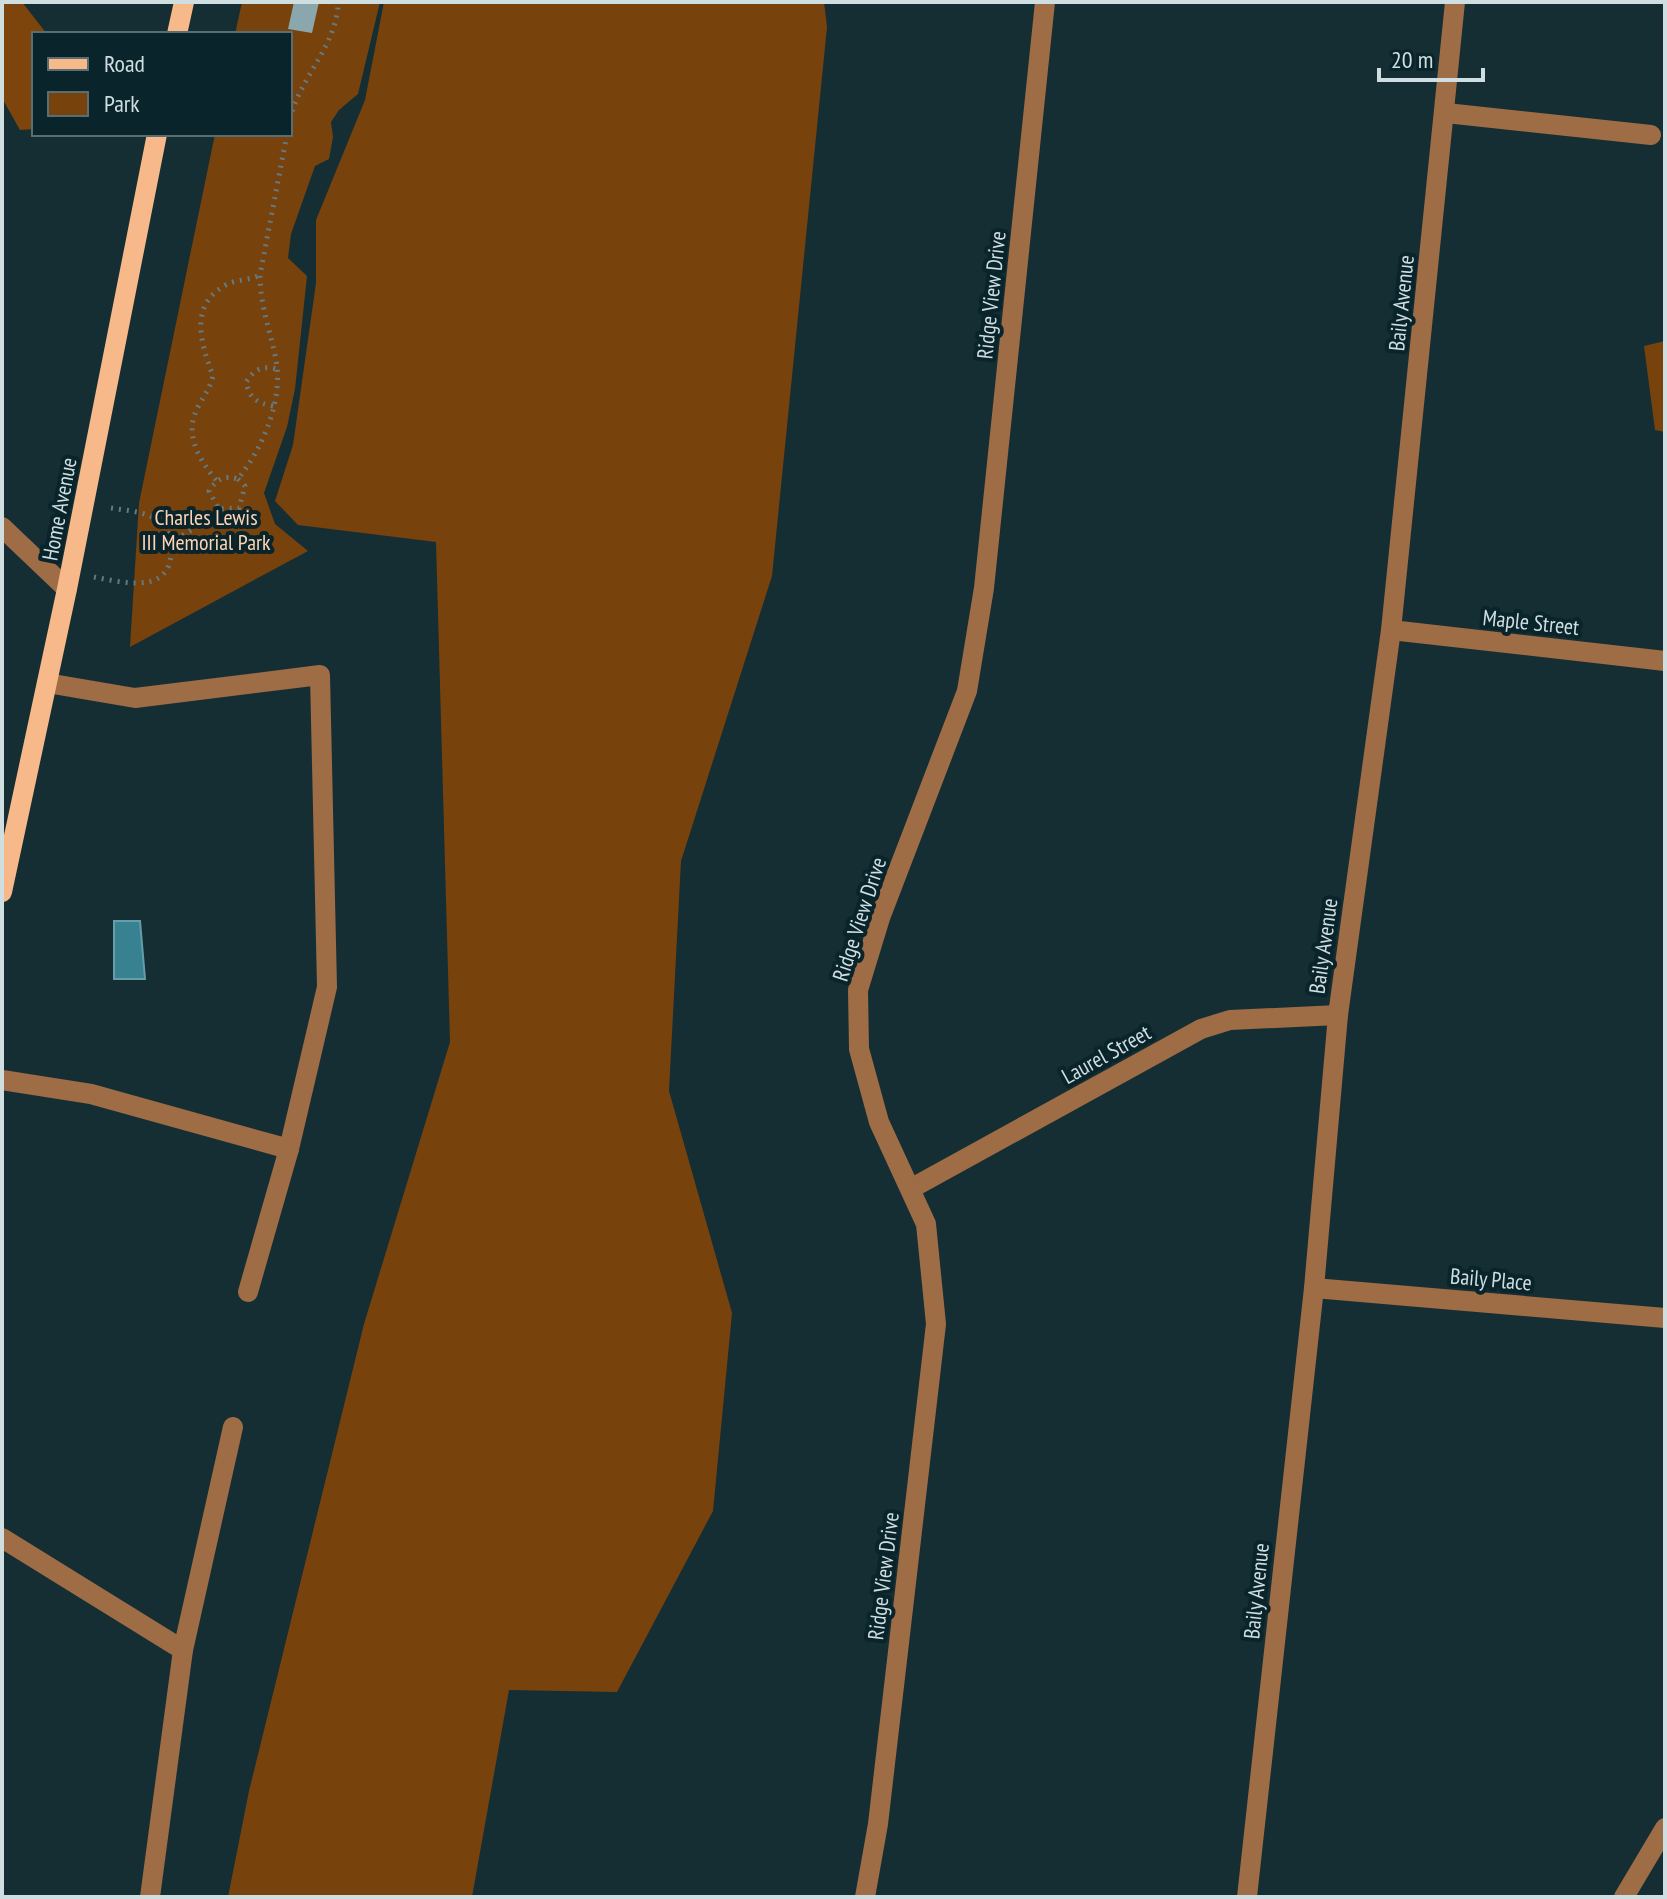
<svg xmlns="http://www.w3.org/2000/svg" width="1667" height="1899" viewBox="0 0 1667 1899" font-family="'PT Sans Narrow',sans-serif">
  <rect width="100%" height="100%" fill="#142e34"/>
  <g fill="#78420d">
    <polygon points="242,2 380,2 358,94 339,110 331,122 333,137 329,159 315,166 291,234 288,258 307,276 295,389 287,427 264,493 275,524 308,551 130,647 139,503 215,134 290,134 290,34 235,34"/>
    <polygon points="384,2 824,2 827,27 772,576 681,861 669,1091 732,1313 713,1511 617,1692 509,1690 472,1897 228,1897 249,1791 364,1324 450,1042 436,542 298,525 275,501 293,445 316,283 316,220 365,100"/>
    <polygon points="1665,341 1665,432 1655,430 1644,346"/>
  </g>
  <polygon fill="#7d440c" points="2,2 22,2 47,34 34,34 34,129 20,130 2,98"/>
  <polygon fill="#378190" stroke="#659da8" stroke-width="2" points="114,921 140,921 145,979 114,979"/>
  <polygon fill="#8aa7ae" points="294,2 319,2 312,33 288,29"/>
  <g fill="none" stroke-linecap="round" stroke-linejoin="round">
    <g stroke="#657a7f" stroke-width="5" stroke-dasharray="2 6" stroke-linecap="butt">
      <path d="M290,119C299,79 338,44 338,2"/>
      <path d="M273,406C257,403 249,398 246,382C254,370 261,365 277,369"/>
      <path d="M238,479L245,486L239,508L219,509L209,491C217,479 224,475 238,479C264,446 285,397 275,355C269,328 260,303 260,275L287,134"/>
      <path d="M216,480C198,458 183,433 199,405C205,394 210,388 213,376C202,346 188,307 224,286C235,279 248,281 260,275"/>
      <path d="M111,508C136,512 165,512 171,542L202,524L219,509"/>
      <path d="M94,577C129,584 176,595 171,542"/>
    </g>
    <g stroke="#9e6c45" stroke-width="20">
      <polyline points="1446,113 1651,135"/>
      <polyline points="2,527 67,589"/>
      <polyline points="1391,630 1665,661"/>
      <polyline points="2,1080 91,1094 289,1149 327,987 320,675 135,698 47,683"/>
      <polyline points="912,1188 1201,1029 1230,1020 1338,1015"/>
      <polyline points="1314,1288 1665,1318"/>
      <polyline points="248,1292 289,1149"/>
      <polyline points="2,1538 183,1650"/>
      <polyline points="150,1897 183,1650 233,1427"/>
      <polyline points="865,1897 878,1824 936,1324 926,1224 879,1122 859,1049 858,990 880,918 967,691 984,588 1045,2"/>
      <polyline points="1247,1897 1314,1288 1338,1015 1391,630 1455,2"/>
      <polyline points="1624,1897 1665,1828"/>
    </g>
    <g stroke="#f7b989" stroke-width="20">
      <polyline points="177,34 184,2"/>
      <polyline points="2,892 67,589 157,134"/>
    </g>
  </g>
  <g text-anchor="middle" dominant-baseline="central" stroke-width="8" stroke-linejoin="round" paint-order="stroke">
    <g font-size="22" fill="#cfdee1" stroke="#09242a">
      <text transform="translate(991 295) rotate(-84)">Ridge View Drive</text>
      <text transform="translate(1401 303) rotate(-84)">Baily Avenue</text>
      <text transform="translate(59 509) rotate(-79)">Home Avenue</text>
      <text transform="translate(1531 622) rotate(6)">Maple Street</text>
      <text transform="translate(859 919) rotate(-72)">Ridge View Drive</text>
      <text transform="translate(1323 946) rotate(-82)">Baily Avenue</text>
      <text transform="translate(1106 1054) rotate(-29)">Laurel Street</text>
      <text transform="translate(1491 1279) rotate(5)">Baily Place</text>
      <text transform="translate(883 1576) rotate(-83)">Ridge View Drive</text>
      <text transform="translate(1256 1591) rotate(-84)">Baily Avenue</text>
    </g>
    <g font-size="22" fill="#fed4b5" stroke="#09242a">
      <text x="206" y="517">Charles Lewis<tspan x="206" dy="25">III Memorial Park</tspan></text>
    </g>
  </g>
  <rect width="1667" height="1899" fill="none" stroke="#cfdee1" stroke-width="8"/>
  <rect x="32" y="32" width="260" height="104" fill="#09242a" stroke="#586e73" stroke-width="2"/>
  <rect x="48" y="58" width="40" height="12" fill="#f7b989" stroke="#586e73" stroke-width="2"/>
  <text x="104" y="72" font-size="24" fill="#cfdee1">Road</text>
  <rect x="48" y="92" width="40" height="24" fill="#78420d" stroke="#586e73" stroke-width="2"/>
  <text x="104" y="112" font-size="24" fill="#cfdee1">Park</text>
  <path d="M1379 68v12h104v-12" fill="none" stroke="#cfdee1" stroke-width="4"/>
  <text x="1391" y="68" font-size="24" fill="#cfdee1" stroke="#09242a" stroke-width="6" paint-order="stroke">20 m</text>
</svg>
